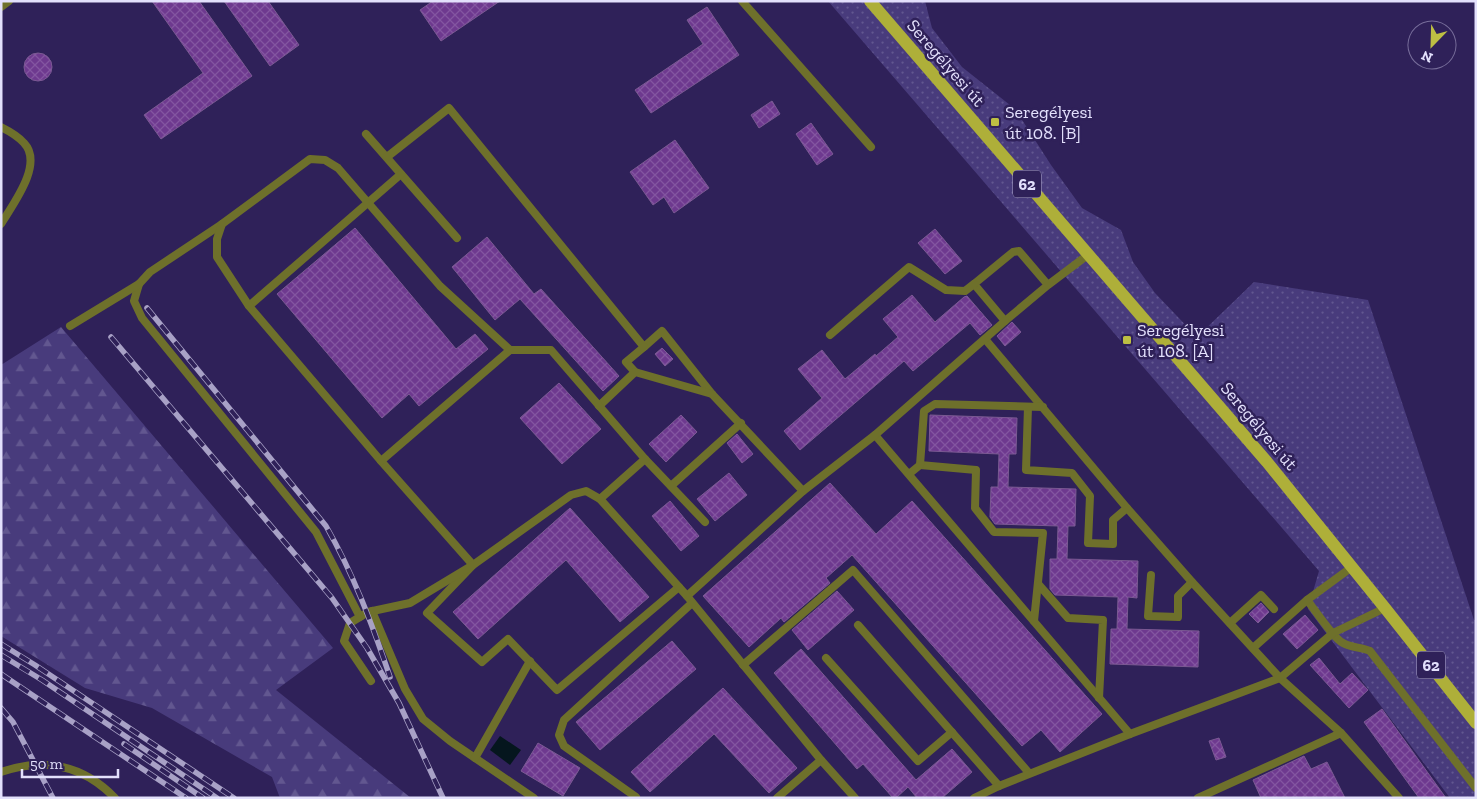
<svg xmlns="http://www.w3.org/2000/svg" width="1477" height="799" viewBox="0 0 1477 799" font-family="'Zilla Slab',serif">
  <defs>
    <pattern id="grass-dots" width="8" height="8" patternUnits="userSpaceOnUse" patternTransform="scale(1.25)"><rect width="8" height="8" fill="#483b7c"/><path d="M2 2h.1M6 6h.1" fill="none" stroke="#625790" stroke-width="1.8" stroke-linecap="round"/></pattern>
    <pattern id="forest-firs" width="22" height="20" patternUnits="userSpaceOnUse" patternTransform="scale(1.25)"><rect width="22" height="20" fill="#483b7c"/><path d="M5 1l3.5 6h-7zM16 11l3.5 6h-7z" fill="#625790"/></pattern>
    <pattern id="building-cross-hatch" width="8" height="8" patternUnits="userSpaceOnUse" patternTransform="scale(1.25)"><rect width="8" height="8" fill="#6e398f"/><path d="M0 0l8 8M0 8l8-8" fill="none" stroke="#8355a0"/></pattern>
  </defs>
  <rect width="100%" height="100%" fill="#2f2159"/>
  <polygon fill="url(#grass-dots)" points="828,1 925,1 932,28 962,67 1015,109 1051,165 1082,208 1121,230 1133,262 1155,293 1197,337 1254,282 1368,300 1474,620 1476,620 1476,798 1450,798 1308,609 1319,571"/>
  <polygon fill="url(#forest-firs)" points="61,327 333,648 276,690 411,798 280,798 272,777 152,708 85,688 1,636 1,365"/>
  <polygon fill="#05161e" points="500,736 521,750 510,765 490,750"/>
  <g fill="url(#building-cross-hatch)" stroke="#7b5993">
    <polygon points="152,1 199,1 252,76 161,139 144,115 203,73"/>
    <polygon points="224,1 268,1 299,45 270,66"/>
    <polygon points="433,1 500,1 441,41 420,10"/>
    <polygon points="707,7 739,55 651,113 635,90 703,44 687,20"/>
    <circle cx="38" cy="67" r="14"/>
    <polygon points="772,101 780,114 759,128 751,115"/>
    <polygon points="811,123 833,154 817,165 796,134"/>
    <polygon points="675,140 709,188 674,213 664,197 653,205 630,172"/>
    <polygon points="355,228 456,349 475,334 488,349 419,406 409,394 382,418 277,294"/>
    <polygon points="935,229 962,261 945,274 918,243"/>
    <polygon points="487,237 534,294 541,289 619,376 603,391 520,299 495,320 452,267"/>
    <polygon points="912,295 935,322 964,297 967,296 992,325 980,335 970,323 913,371 904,361 800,450 784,431 822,398 798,369 822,350 845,379 875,354 876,356 898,337 883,319"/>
    <polygon points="1012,322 1021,332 1005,346 997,336"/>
    <polygon points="662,348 673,359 665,366 655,354"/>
    <polygon points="559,383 601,429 562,464 520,418"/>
    <polygon points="681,415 697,432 666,462 649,444"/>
    <polygon points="930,415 1017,418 1016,454 1009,454 1008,487 1076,489 1075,526 1068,526 1067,559 1138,561 1137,598 1128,597 1127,629 1199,631 1198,667 1110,664 1111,629 1117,629 1118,597 1055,595 1050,589 1050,559 1057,559 1058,526 995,524 990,517 991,487 998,487 999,454 929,451"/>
    <polygon points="737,434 753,454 742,463 727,443"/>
    <polygon points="729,473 747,495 715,521 697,499"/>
    <polygon points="830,483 876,534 912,501 1102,714 1060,752 1041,730 1022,746 852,555 826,578 830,583 784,622 781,618 749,647 703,596"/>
    <polygon points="670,501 699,536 681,551 652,516"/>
    <polygon points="570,508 649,597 620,622 566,560 478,639 453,612"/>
    <polygon points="837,591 854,610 808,650 792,630"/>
    <polygon points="1261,603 1269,612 1258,623 1249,614"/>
    <polygon points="1305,615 1318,630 1297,649 1283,634"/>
    <polygon points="672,641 696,669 600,750 576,722"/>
    <polygon points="801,649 916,780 952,749 972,772 942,798 917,798 908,787 896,798 893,798 863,764 857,769 774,673"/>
    <polygon points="1319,658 1340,684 1352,673 1368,690 1349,708 1310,665"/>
    <polygon points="723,688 797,768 769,793 714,734 650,792 631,772"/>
    <polygon points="1382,709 1446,798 1419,798 1364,722"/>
    <polygon points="1219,738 1226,757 1216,760 1209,741"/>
    <polygon points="538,743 580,768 563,796 521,771"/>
    <polygon points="1304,756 1311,769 1327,762 1345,798 1261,798 1253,780"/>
  </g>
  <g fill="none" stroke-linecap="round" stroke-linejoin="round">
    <g stroke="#6e702b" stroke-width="8">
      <polyline points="742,1 871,147"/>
      <polyline points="1,7 9,1"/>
      <path d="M1,127C9,131 18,136 24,143C44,164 13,204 1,224"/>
      <polyline points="366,134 457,238"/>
      <polyline points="387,157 449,108 644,347 662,331 712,394 803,491"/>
      <polyline points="222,224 150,272 139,284 134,301 142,318 316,532 360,617"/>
      <polyline points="1048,285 1019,251 1013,252 974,284 1005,321 1048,285 1089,254"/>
      <polyline points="249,306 401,174"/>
      <polyline points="70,326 139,284"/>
      <polyline points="830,335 909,267 946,290 965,291 974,284"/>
      <polyline points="985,339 1127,508 1192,582 1280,678 1341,733 1399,798"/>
      <polyline points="510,350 440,286 338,168 325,160 310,159 222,224 217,239 217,257 249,306 381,461 473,565 427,613 482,662 508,639 557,690 679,587"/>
      <polyline points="635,372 626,362 644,347"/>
      <polyline points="599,406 635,372 712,394"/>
      <polyline points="1028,407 1026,470 1072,473 1090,496 1088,543 1113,544 1113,520 1127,508"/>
      <polyline points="875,435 1130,734"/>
      <polyline points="381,461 510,350 551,350 645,459 705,522"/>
      <polyline points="920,465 976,470 975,508 994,532 1043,533 1034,621"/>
      <polyline points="909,474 920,465 924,411 935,404 1043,407"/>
      <polyline points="671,486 741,423"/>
      <polyline points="600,499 645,459"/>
      <polyline points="1151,575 1148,616 1178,617 1178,596 1192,582"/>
      <polyline points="1039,585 1068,618 1103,620 1099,698"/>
      <polyline points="687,596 803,491 875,435 1005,321"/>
      <path d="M1307,600C1315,610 1334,639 1343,643C1352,648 1361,647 1370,651L1476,788"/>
      <polyline points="372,611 405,689 423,719 450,741 534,798"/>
      <polyline points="1230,623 1261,595 1274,609"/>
      <polyline points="858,625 999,786"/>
      <polyline points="1253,648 1307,600 1352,567"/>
      <polyline points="826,658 918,761 952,732"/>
      <polyline points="743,665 853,570 1029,773"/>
      <polyline points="371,681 344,641 350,623 368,612 410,603 473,565 571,495 586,491 600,499 687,596 821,760 855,798"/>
      <polyline points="475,758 530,661"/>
      <path d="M1,772C44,757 83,765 115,798"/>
      <polyline points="636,797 564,746 559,735 564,720 692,603"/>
      <polyline points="777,798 821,760"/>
      <polyline points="974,798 999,786 1130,734 1280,678 1333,633 1385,608"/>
      <polyline points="1198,798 1341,733"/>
    </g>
    <polyline stroke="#aeaf39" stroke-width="12" points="870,1 1267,462 1385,608 1476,723"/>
    <defs>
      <g id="rail">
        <path d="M147,308L326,526C354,575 372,624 390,677"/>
        <polyline points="111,337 332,598 367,648 399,703 443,798"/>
        <polyline points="1,644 35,665 234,798"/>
        <polyline points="1,655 42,680 217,798"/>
        <polyline points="1,674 186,798"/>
        <polyline points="1,708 13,722 53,798"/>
        <polyline points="124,744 203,798"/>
      </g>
    </defs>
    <use href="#rail" stroke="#a8a1c6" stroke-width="5.5"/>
    <use href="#rail" stroke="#2f2159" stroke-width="4" stroke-dasharray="11" stroke-linecap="butt"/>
  </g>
  <g fill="#bdbf43" stroke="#2f2159" stroke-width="2">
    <rect x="990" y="117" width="10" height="10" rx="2.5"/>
    <rect x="1122" y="335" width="10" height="10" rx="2.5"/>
  </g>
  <g text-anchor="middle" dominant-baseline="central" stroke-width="5" stroke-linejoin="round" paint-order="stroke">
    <g fill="#2f2159" stroke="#ada7cb" stroke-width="1">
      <rect x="1013" y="170.5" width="28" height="27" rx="4"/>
      <rect x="1417" y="651.5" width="28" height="27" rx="4"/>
    </g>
    <g font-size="16" font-weight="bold" fill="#e3e0fc">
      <text x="1027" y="184">62</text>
      <text x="1431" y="665">62</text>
    </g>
    <g font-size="18" fill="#e3e0fc" stroke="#2f2159">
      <text transform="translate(946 63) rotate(49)">Seregélyesi út</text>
      <text transform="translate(1259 426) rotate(50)">Seregélyesi út</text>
    </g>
    <g font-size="18" fill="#e3e0fc" stroke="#2f2159" text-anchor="start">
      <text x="1005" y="112">Seregélyesi<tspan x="1005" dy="21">út 108. [B]</tspan></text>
      <text x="1137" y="330">Seregélyesi<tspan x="1137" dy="21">út 108. [A]</tspan></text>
    </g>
  </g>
  <rect width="1477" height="799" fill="none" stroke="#e3e0fc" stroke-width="5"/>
  <g transform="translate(1432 45) rotate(203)"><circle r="24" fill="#2f2159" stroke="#776d9a"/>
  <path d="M0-4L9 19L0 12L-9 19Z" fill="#bdbf43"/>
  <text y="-8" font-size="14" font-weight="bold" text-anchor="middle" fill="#e3e0fc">N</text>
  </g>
  <path d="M22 769v8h96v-8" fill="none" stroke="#e3e0fc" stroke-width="2.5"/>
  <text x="30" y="769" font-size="15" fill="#e3e0fc" stroke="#2f2159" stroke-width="4" paint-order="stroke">50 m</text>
</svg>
